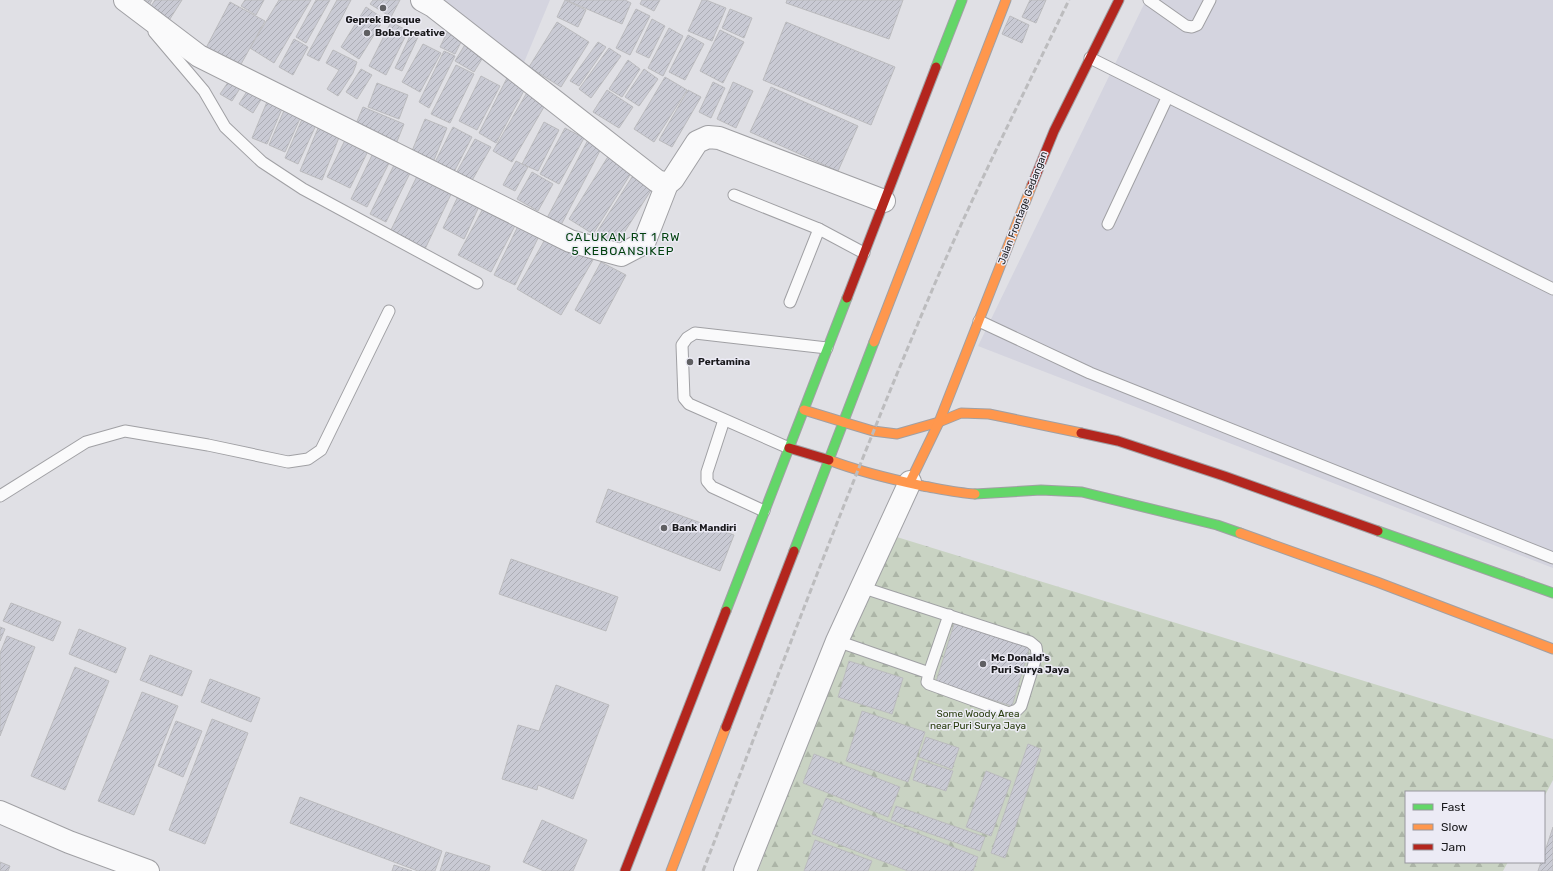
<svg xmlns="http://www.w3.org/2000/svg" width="1553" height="871" viewBox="0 0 1553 871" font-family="Rubik,sans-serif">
  <defs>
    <pattern id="forest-firs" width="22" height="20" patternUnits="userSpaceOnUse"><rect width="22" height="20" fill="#c9d3c3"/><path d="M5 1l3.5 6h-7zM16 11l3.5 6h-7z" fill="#acb5a7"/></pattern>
    <pattern id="building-hatch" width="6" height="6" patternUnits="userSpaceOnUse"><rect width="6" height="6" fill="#c9cad4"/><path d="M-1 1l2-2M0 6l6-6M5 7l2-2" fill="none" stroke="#acadb5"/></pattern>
  </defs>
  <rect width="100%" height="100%" fill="#e0e0e5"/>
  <g fill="#d4d4df">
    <polygon points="421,0 550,0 523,65"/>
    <polygon points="1146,0 1553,0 1553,568 978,346"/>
  </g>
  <polygon fill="url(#forest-firs)" points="887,534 1553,739 1553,780 1544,797 1544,792 1406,792 1406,862 1508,862 1503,871 758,871"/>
  <g fill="url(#building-hatch)" stroke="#bbbbbe">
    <polygon points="130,0 152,0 147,9"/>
    <polygon points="155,0 182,0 168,22 148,11"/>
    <polygon points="245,0 264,0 256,15 241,6"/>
    <polygon points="279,0 311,0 274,63 250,48"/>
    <polygon points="316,0 330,0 306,43 296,37"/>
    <polygon points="337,0 351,0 319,61 307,55"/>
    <polygon points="373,0 400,0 391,17 370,4"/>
    <polygon points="565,0 586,10 578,27 557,17"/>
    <polygon points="566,0 625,0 631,3 622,24"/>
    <polygon points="642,0 660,0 654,11 640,4"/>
    <polygon points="702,0 706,0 726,8 712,41 688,31"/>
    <polygon points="787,0 903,0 889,39 786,3"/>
    <polygon points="1030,0 1046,0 1036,23 1022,17"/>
    <polygon points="230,2 265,21 240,66 206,48"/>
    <polygon points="366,7 384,19 359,59 341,47"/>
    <polygon points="636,9 650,16 630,55 616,48"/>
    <polygon points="730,9 752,18 744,38 722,28"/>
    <polygon points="1010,16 1029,25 1022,43 1002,34"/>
    <polygon points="652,19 665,26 649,58 636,52"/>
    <polygon points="391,22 408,31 386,75 369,66"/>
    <polygon points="557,22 589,42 561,87 529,67"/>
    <polygon points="786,22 895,67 871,125 763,80"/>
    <polygon points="669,28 683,36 663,76 648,68"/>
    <polygon points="449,29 464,36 455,54 440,47"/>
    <polygon points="720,30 744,42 723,83 700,71"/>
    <polygon points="411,34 418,37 402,71 395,68"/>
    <polygon points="688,35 704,44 685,80 669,72"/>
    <polygon points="294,39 308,47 293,75 279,67"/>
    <polygon points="598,42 606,47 579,86 570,81"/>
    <polygon points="466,43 485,54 474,72 455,61"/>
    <polygon points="423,44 441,53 420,92 402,82"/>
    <polygon points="609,48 621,56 591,98 579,89"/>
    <polygon points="333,50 357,62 353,73 338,96 327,89 339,70 326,63"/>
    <polygon points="444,51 455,56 429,108 419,102"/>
    <polygon points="628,60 640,69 622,97 609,89"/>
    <polygon points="456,65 474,74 450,123 431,114"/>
    <polygon points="361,69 372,75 357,99 346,92"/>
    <polygon points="644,69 658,79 639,106 625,97"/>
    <polygon points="233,75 244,82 232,101 220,94"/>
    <polygon points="481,76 500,86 477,130 459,121"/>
    <polygon points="508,76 527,85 496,143 479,133"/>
    <polygon points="665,77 687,90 654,142 634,129"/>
    <polygon points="713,82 725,88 711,118 699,112"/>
    <polygon points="733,82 753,91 736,128 717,119"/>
    <polygon points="377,83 408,95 399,119 368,107"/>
    <polygon points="251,85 265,93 253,113 239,104"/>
    <polygon points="771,87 858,126 838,171 750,132"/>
    <polygon points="529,89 548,100 512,162 493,151"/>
    <polygon points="607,90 633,107 619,128 593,112"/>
    <polygon points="688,90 701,97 672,147 659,140"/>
    <polygon points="269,97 284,104 267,144 252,138"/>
    <polygon points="286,106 302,114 285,152 269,145"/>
    <polygon points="363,107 404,124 396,144 355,126"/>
    <polygon points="303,117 317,123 298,164 285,158"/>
    <polygon points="425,119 447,128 434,160 412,151"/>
    <polygon points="544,122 559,130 538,171 522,164"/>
    <polygon points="319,126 340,135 322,180 300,171"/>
    <polygon points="453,127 472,137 453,174 434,164"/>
    <polygon points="565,128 584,138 559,184 540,174"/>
    <polygon points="347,136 370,147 350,188 327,177"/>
    <polygon points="589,138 603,145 561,225 547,218"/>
    <polygon points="475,139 491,147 470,184 455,175"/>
    <polygon points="375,149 392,157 367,207 351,199"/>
    <polygon points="609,155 633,170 593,234 569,219"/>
    <polygon points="396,161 412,169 386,222 370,214"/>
    <polygon points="516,161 528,167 515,191 503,185"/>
    <polygon points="419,172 454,188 425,249 390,232"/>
    <polygon points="532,172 553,184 538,211 517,199"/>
    <polygon points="634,174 653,187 615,247 595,235"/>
    <polygon points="461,190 482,200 464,239 443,228"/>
    <polygon points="486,203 518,220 491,272 458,255"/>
    <polygon points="521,220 542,230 515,285 494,275"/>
    <polygon points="548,234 593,260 561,315 517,289"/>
    <polygon points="601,262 626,275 600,324 575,310"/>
    <polygon points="608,489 734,535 720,571 596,522"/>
    <polygon points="511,559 618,597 606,631 499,594"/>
    <polygon points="11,603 61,622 53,641 3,621"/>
    <polygon points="955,621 1030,646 1012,706 936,682"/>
    <polygon points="0,627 5,629 0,641"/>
    <polygon points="79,629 126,648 116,673 69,654"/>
    <polygon points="7,636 35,647 0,736 0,653"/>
    <polygon points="150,655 192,671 182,696 140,680"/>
    <polygon points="849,661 903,678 892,714 838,697"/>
    <polygon points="75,667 109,681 65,790 31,776"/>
    <polygon points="210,679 260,698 251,722 201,702"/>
    <polygon points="556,685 609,705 573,799 538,785 537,790 502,779 518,725 539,731"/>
    <polygon points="142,692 178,706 134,815 98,801"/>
    <polygon points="862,711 925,732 908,782 846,761"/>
    <polygon points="212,719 248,733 205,844 169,830"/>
    <polygon points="176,721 202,731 183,777 158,766"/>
    <polygon points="926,737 959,748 952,769 919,757"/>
    <polygon points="1028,744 1041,749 1005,858 991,853"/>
    <polygon points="814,754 900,787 888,817 803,783"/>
    <polygon points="919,760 953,771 946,791 913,780"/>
    <polygon points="986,771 1011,781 991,836 966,827"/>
    <polygon points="300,797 442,851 435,871 418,871 290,823"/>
    <polygon points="826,798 978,857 973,871 908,871 812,834"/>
    <polygon points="896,806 985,837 980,851 891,820"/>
    <polygon points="542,820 587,840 573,871 544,871 523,862"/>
    <polygon points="1553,827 1553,871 1538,871 1541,862 1544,862 1544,854"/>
    <polygon points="815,840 872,861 868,871 804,871"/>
    <polygon points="446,852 490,866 489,871 440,871"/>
    <polygon points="0,862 10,866 8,871 0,871"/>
    <polygon points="394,865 412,871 392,871"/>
  </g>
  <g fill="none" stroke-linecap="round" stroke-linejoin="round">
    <defs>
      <g id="lane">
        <polyline points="1149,0 1186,26 1192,27 1197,25 1210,0"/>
        <polyline points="154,32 204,91 225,127 262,162 303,189 477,283"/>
        <polyline points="1090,58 1553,289"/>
        <polyline points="734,195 819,229 864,253"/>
        <polyline points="1108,224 1167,98"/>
        <polyline points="790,302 819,229"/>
        <polyline points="979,321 1090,373 1553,558"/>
        <polyline points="724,420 707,472 707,481 712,487 764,511"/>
        <polyline points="789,448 689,404 684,398 682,345 687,338 695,333 827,348"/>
        <polyline points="0,496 86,442 125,431 208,445 288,462 308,459 321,450 389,311"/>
        <polyline points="837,641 929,673 927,682 929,684 1009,713 1017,710 1021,706 1037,654 1036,647 1030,642 861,587"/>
        <polyline points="929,673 949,615"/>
      </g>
      <g id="street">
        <polyline points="125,0 199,56 570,241 621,255 644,243 667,184 673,179 697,142 708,137 719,138 884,201"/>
        <polyline points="422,0 433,6 657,181 667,184"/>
        <polyline points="0,812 69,842 148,871"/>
        <polyline points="745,871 837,641 910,482"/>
      </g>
      <g id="fast">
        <polyline points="936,67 962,0"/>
        <polyline points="975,494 1041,490 1082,492 1217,525 1240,533"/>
        <polyline points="1378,531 1553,593"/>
        <polyline points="794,551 874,342"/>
        <polyline points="726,611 847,298"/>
      </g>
      <g id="slow">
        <polyline points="874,342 1006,0"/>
        <polyline points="804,410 843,422"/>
        <polyline points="843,422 873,431 897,434 939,422 961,413 989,414 1081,433"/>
        <path d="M829,460C860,472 890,479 923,486C940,489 958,493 975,494"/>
        <polyline points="910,482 939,422 1032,185"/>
        <polyline points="1240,533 1377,582 1553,649"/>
        <polyline points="671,871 726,727"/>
      </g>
      <g id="jam">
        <polyline points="1032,185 1054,131 1119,0"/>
        <polyline points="847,298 936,67"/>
        <polyline points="1081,433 1118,441 1224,476 1378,531"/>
        <polyline points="789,448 829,460"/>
        <polyline points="726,727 794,551"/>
        <polyline points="625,871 726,611"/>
      </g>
    </defs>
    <use href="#lane" stroke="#a0a0a4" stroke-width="13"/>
    <use href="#street" stroke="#a0a0a4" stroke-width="24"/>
    <use href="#fast" stroke="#a0a0a4" stroke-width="11"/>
    <use href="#slow" stroke="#a0a0a4" stroke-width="11"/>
    <use href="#jam" stroke="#a0a0a4" stroke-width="11"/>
    <use href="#lane" stroke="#fafafb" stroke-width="11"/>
    <use href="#street" stroke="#fafafb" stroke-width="22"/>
    <use href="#fast" stroke="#63d668" stroke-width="9"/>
    <use href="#slow" stroke="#ff974d" stroke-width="9"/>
    <use href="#jam" stroke="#b3261e" stroke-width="9"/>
    <path stroke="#bcbcbe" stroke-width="3" stroke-dasharray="6 3" stroke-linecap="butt" d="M703,871C778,676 851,480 933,288C975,190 1023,95 1069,0"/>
  </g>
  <g fill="#5f5f62" stroke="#ecebf5" stroke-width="1.5">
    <circle cx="383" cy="8" r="4"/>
    <circle cx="367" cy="33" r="4"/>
    <circle cx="690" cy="362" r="4"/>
    <circle cx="664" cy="528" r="4"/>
    <circle cx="983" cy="664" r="4"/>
  </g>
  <g text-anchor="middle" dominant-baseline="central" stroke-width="3" stroke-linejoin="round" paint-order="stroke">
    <g font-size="10" font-weight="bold" fill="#19191c" stroke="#ecebf5" text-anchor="start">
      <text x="383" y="20" text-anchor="middle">Geprek Bosque</text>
      <text x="375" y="33">Boba Creative</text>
      <text x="698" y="362">Pertamina</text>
      <text x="672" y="528">Bank Mandiri</text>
      <text x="991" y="658">Mc Donald's<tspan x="991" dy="12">Puri Surya Jaya</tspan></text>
    </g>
    <g font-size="10" fill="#19191c" stroke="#ecebf5">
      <text transform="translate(1023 208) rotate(-69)">Jalan Frontage Gedangan</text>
    </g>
    <g font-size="10" fill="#283c0d" stroke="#ecebf5">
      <text x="978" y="714">Some Woody Area<tspan x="978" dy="12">near Puri Surya Jaya</tspan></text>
    </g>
    <g font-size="12" letter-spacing="1" fill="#01410e" stroke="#ecebf5">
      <text x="623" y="237">CALUKAN RT 1 RW<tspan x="623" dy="14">5 KEBOANSIKEP</tspan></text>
    </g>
  </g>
  <rect x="1405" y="791" width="140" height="72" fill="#ecebf5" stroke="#98979e"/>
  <rect x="1413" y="804" width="20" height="6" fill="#63d668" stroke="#98979e"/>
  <text x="1441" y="811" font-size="12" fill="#19191c">Fast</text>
  <rect x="1413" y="824" width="20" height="6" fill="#ff974d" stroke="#98979e"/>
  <text x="1441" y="831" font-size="12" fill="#19191c">Slow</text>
  <rect x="1413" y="844" width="20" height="6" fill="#b3261e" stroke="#98979e"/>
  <text x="1441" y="851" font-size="12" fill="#19191c">Jam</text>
</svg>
